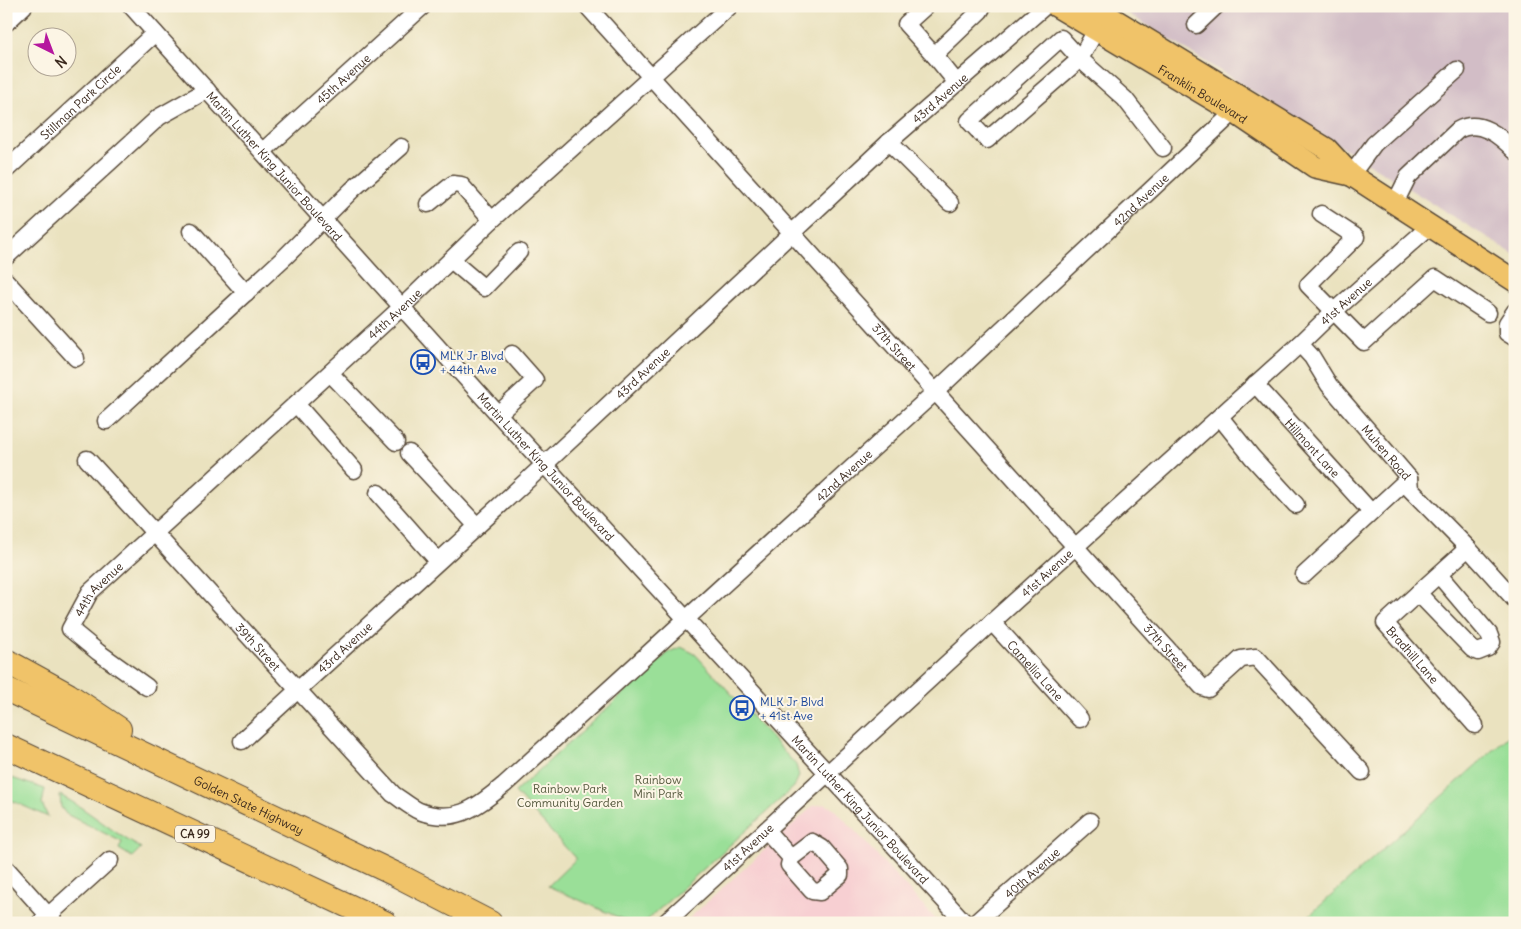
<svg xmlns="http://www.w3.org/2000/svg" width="1521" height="929" viewBox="0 0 1521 929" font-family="Delius,sans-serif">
  <rect width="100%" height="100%" fill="#fcf5e5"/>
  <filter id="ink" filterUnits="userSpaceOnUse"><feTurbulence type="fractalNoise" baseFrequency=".02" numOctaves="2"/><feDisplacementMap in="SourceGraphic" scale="10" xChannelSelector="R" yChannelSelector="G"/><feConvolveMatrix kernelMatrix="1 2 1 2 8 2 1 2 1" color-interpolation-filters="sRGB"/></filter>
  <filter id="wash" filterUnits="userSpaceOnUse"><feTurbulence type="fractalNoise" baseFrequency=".0096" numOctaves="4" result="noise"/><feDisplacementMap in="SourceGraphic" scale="20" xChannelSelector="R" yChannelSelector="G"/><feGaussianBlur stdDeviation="1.12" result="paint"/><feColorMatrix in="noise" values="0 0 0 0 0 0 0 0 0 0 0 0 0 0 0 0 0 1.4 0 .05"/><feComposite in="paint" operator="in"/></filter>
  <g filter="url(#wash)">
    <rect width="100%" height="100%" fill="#eae2bf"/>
    <polygon fill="#f7cfd2" points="824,804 834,808 939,923 684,923 813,806"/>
    <polygon fill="#d2bdc6" points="1116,6 1515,6 1515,255"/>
    <g fill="#9adf98" stroke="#6a845b">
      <polygon points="681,647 695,654 796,765 799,776 794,787 644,923 631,923 548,886 576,859 515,792 669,652"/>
      <polygon points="1515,730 1515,923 1301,923"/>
      <polygon points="6,776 45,789 42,804 48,817 6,798"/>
      <path d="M60,795C89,810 113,833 141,848L132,857L119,849L122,842L66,814L61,807Z"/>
    </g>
  </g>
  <g filter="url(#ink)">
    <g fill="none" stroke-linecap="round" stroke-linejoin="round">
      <defs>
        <g id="minor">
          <path id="s1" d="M131,6L498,414L965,923"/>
          <path id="s2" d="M587,6L1202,687L1208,689L1241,659L1256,657L1362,772"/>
          <polyline points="926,6 906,24 934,55"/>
          <polyline points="6,23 24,6"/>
          <polyline points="1196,25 1216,6"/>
          <polyline points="1096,30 1080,59 1125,99 1163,148"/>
          <polygon points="1061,38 1080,59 987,140 969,121"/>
          <polyline points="957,83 934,55 980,11 983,6"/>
          <polyline points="889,142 950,203"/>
          <path id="s3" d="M263,151L423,6"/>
          <path id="s4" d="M6,170L155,33"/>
          <polyline points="1351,175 1374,144 1457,70"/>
          <path d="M1395,203L1408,177L1458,130C1479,118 1500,136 1515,151"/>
          <polyline points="428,204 453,184 461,185 492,220"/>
          <polyline points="1321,214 1356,237 1308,285 1364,342 1435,278 1488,313"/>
          <polyline points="191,231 246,293"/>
          <polyline points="6,257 159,117 207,90"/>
          <polyline points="451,260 484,288 519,252"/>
          <polyline points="6,281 76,358"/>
          <polyline points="1515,311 1507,323 1507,333 1515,338"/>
          <path id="s5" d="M1300,344L1312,357L1329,385L1409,478L1410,489L1468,548L1515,600"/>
          <polyline points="330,373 396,442"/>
          <path id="s6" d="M1255,384L1371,512"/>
          <polyline points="296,404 354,470"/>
          <polyline points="498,414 535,380 512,354"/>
          <polyline points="1220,417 1252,457 1296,505"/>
          <polyline points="106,421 286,256 352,190 401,147"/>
          <polyline points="409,453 477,526"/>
          <path id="s7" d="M87,459L393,794C401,799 410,807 419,811C456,825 476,807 504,785L935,392L1234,112"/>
          <polyline points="378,493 438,561"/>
          <path id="s8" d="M1468,548L1385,623L1475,725"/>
          <polyline points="1304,575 1409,478"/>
          <polyline points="1418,593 1472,649 1478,652 1488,648 1492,642 1489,634 1439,575"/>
          <path id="s9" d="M992,622L1080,719"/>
          <path id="s10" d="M147,687L98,652L70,629L90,592L403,306L492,220L730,6"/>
          <path id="s11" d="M242,741L545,464L889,142L1045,6"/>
          <polyline points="766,830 791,858 812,842 822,848 840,869 840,875 820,892 812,891 789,865 791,858"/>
          <polyline points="6,868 55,923"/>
          <polyline points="40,923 110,860"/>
          <path id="s12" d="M665,923L992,622L1300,344L1333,312L1430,226"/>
          <path id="s13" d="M975,923L1090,821"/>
        </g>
        <g id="major">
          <path id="s14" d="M1056,6L1234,112L1315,167L1351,175"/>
          <polyline points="1092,6 1327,149 1351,175 1515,281"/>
        </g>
        <g id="highway">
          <polyline points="6,661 68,695 119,729"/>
          <path id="s15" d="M6,689L397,875L490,923"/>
          <polyline points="6,746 385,923"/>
        </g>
      </defs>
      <use href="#minor" stroke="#554636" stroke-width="19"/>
      <use href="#major" stroke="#554636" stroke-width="24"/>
      <use href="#highway" stroke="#554636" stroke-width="26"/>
      <use href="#minor" stroke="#fff" stroke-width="16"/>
      <use href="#major" stroke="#f0c369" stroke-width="21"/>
      <use href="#highway" stroke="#f0c369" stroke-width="24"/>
    </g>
  </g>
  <defs>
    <symbol id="bus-ring" viewBox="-11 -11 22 22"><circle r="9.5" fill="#fcf5e5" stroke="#1a4fb4" stroke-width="1.5"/><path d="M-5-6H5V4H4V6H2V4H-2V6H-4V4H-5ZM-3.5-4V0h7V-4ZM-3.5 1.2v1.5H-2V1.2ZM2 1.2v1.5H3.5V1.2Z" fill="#1a4fb4"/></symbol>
  </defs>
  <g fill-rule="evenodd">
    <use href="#bus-ring" x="409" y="348" width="28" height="28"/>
    <use href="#bus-ring" x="728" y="694" width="28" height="28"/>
  </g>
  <g text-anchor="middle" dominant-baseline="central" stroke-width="4" stroke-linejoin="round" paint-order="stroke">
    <rect fill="#fcf5e5" stroke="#75675a" stroke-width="1" x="175" y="825.5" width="40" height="17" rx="4"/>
    <g font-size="11" font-weight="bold" fill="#3b2a1e">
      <text x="195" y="834">CA 99</text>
    </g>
    <g font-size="12" fill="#3b2a1e" stroke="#fcf5e5">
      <text stroke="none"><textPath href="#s3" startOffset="108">45th Avenue</textPath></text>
      <text stroke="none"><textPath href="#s14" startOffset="171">Franklin Boulevard</textPath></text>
      <text stroke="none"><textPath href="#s11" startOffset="949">43rd Avenue</textPath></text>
      <text stroke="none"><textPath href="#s4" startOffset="101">Stillman Park Circle</textPath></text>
      <text stroke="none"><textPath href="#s1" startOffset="215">Martin Luther King Junior Boulevard</textPath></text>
      <text stroke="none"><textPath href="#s7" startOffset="1444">42nd Avenue</textPath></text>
      <text stroke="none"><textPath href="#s12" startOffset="922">41st Avenue</textPath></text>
      <text stroke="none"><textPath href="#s10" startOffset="551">44th Avenue</textPath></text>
      <text stroke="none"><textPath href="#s2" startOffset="459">37th Street</textPath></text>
      <text stroke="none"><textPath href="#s11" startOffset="544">43rd Avenue</textPath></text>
      <text stroke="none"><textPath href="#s6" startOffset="86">Hillmont Lane</textPath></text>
      <text stroke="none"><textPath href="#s5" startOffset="139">Muhen Road</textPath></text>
      <text stroke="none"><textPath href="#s1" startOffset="620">Martin Luther King Junior Boulevard</textPath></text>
      <text stroke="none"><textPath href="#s7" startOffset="1039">42nd Avenue</textPath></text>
      <text stroke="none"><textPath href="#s12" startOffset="518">41st Avenue</textPath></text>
      <text stroke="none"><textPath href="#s10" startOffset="146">44th Avenue</textPath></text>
      <text stroke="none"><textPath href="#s7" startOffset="254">39th Street</textPath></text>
      <text stroke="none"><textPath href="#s11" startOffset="139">43rd Avenue</textPath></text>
      <text stroke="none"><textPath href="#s2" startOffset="864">37th Street</textPath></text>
      <text stroke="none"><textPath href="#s8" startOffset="154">Bradhill Lane</textPath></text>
      <text stroke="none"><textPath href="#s9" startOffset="65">Camellia Lane</textPath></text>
      <text stroke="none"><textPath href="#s15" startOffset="269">Golden State Highway</textPath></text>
      <text stroke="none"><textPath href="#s1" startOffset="1085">Martin Luther King Junior Boulevard</textPath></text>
      <text stroke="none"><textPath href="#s12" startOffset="112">41st Avenue</textPath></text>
      <text stroke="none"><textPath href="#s13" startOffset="76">40th Avenue</textPath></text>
    </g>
    <g font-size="12" fill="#164399" stroke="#fcf5e5" text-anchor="start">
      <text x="440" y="355">MLK Jr Blvd<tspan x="440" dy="14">+ 44th Ave</tspan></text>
      <text x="760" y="701">MLK Jr Blvd<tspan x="760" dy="14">+ 41st Ave</tspan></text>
    </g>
    <g font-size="12" fill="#53573c" stroke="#fcf5e5">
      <text x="658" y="779">Rainbow<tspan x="658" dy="14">Mini Park</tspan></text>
      <text x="570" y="788">Rainbow Park<tspan x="570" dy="14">Community Garden</tspan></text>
    </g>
  </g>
  <rect width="1521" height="929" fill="none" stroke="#fcf5e5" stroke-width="25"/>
  <g transform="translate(52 52) rotate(138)"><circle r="24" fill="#fcf5e5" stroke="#afa495"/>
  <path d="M0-4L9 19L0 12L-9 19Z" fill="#b5179e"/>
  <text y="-8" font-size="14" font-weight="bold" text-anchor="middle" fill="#3b2a1e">N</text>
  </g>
</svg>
